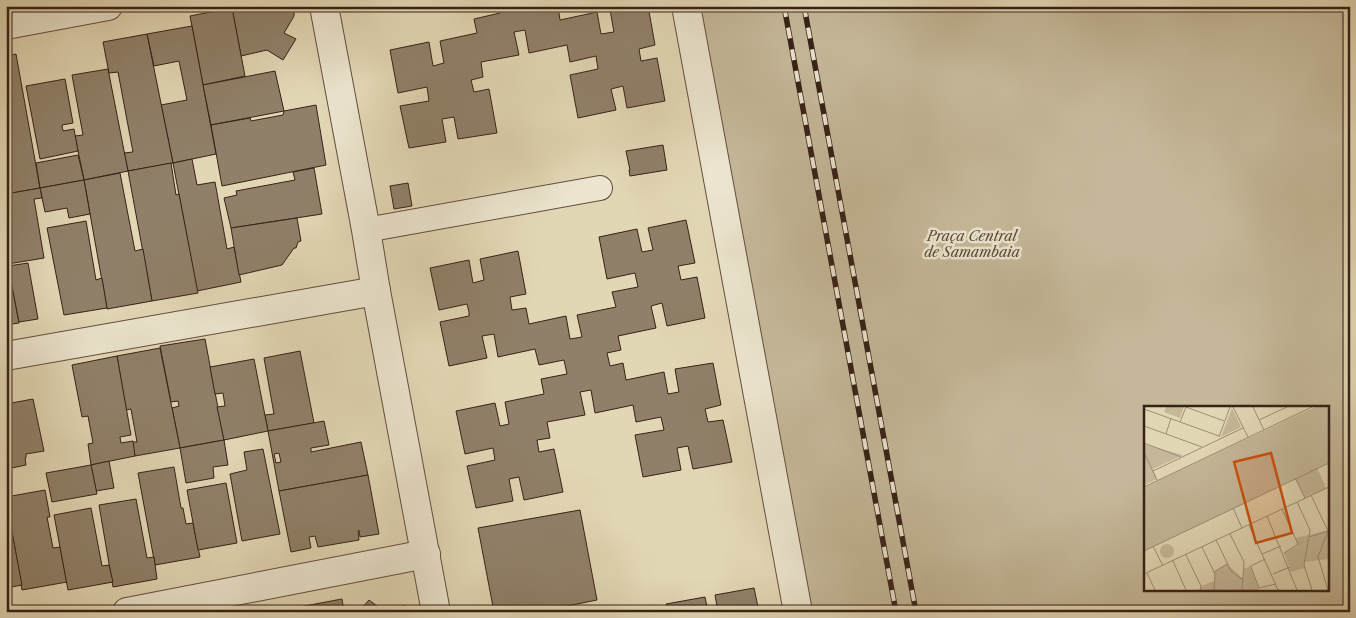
<svg xmlns="http://www.w3.org/2000/svg" width="1356" height="618" viewBox="0 0 1356 618" font-family="'Libre Caslon Text',serif">
  <rect width="100%" height="100%" fill="#e2d7b5"/>
  <filter id="stains"><feTurbulence type="fractalNoise" baseFrequency=".004" numOctaves="4"/><feColorMatrix values="0 0 0 0 .2 0 0 0 0 .09 0 0 0 0 .02 0 0 0 .5 -.17"/></filter>
  <radialGradient id="worn" r=".72"><stop offset=".6" stop-color="#630" stop-opacity="0"/><stop offset="1" stop-color="#630" stop-opacity=".3"/></radialGradient>
  <path fill="#c5b89a" stroke="#7e6c58" fill-rule="evenodd" d="M686,6H1350V612H798ZM1145,407H1327V589H1145Z"/>
  <g fill="#908069" stroke="#372117" fill-rule="evenodd">
    <polygon points="240,6 278,6 294,12 294,16 284,33 296,39 283,60 267,50 241,56 232,9 232,8"/>
    <polygon points="499,6 558,6 560,20 597,12 601,34 614,32 610,10 629,6 648,6 655,45 639,49 641,61 657,58 665,101 627,108 623,86 611,89 616,110 578,118 570,75 598,69 596,56 570,62 567,45 529,53 525,30 514,32 519,55 481,62 483,77 471,80 474,92 489,89 497,133 458,139 454,117 442,119 446,142 409,148 400,106 429,101 427,87 398,93 390,50 429,42 433,66 444,63 440,41 477,33 474,19 500,13"/>
    <polygon points="232,8 245,76 203,85 190,16"/>
    <polygon points="192,26 216,154 173,163 161,105 187,100 179,61 154,66 147,34"/>
    <polygon points="147,34 173,163 128,171 124,153 133,152 118,72 109,73 103,42"/>
    <polygon points="16,54 40,188 6,194 6,56"/>
    <polygon points="108,69 128,171 84,180 75,136 83,135 72,75"/>
    <polygon points="275,71 284,111 211,125 203,85"/>
    <polygon points="65,79 73,123 62,125 63,131 74,129 78,151 40,159 26,86"/>
    <polygon points="316,105 326,165 222,186 211,125 250,118 251,121 283,115 284,111"/>
    <polygon points="663,145 667,170 630,176 629,170 630,170 626,151"/>
    <polygon points="78,155 84,180 40,188 36,163"/>
    <polygon points="192,159 197,185 215,182 227,249 234,247 241,282 197,291 173,163"/>
    <polygon points="171,163 176,195 179,194 198,293 152,301 128,171"/>
    <polygon points="314,168 322,214 231,228 224,198 237,195 236,191 295,180 293,172"/>
    <polygon points="120,173 135,251 143,249 152,301 107,309 84,180"/>
    <polygon points="84,180 90,214 69,218 67,208 45,212 40,188"/>
    <polygon points="408,183 412,206 394,209 390,186"/>
    <polygon points="40,188 42,198 34,199 44,258 8,264 6,256 6,194"/>
    <polygon points="297,218 301,241 298,242 296,248 294,248 282,265 239,275 231,228"/>
    <polygon points="686,220 695,263 678,266 681,280 697,277 705,318 667,326 662,303 651,306 656,328 618,336 621,350 607,353 610,366 623,363 626,380 664,372 668,394 679,392 675,369 713,363 721,405 705,409 708,422 723,420 732,462 693,469 688,446 677,448 681,470 643,477 635,435 664,430 661,417 636,422 633,405 595,413 591,390 580,392 585,415 547,422 550,438 537,440 539,452 554,449 563,492 524,500 519,477 509,479 513,501 476,508 467,466 495,460 493,448 465,454 456,411 495,403 500,426 509,424 505,402 544,394 541,379 567,374 564,360 539,365 535,349 498,357 494,334 482,336 487,358 449,366 440,322 469,316 469,312 467,304 439,310 430,268 469,260 473,283 484,280 480,259 518,251 526,294 510,297 512,310 526,308 529,324 566,316 570,339 582,337 577,315 616,307 612,292 638,287 635,273 607,279 599,237 637,229 642,252 653,250 648,228"/>
    <polygon points="86,221 96,280 102,278 107,308 64,315 47,228"/>
    <polygon points="6,262 8,264 19,323 6,325"/>
    <polygon points="28,263 38,319 19,322 8,266"/>
    <polygon points="205,339 224,440 180,448 172,408 179,406 178,401 171,402 160,346"/>
    <polygon points="160,348 180,448 135,456 132,442 137,442 131,409 126,410 117,356"/>
    <polygon points="300,351 314,423 268,431 265,415 274,414 264,358"/>
    <polygon points="117,356 131,435 120,437 121,443 133,441 135,456 91,465 88,444 93,443 88,416 82,417 72,365"/>
    <polygon points="254,359 268,431 224,440 217,407 225,406 223,393 215,394 210,367"/>
    <polygon points="33,399 44,451 26,454 26,458 25,458 26,465 7,469 6,404"/>
    <path d="M324,421L329,445L311,448V452L361,442L368,475L279,491L268,431ZM279,453L281,462L276,463L274,454Z"/>
    <polygon points="224,440 228,465 213,467 214,478 186,483 180,448"/>
    <polygon points="263,449 280,534 242,541 230,474 247,470 244,452"/>
    <polygon points="109,461 114,488 96,491 91,465"/>
    <polygon points="91,465 97,494 52,502 46,473"/>
    <polygon points="174,467 181,508 183,508 186,524 193,523 200,557 155,565 138,473"/>
    <polygon points="368,475 379,534 360,537 359,530 358,531 359,540 318,547 315,536 309,537 311,548 291,552 279,491"/>
    <polygon points="226,483 237,543 198,550 187,490"/>
    <polygon points="45,490 50,517 47,517 53,548 60,547 67,582 22,590 6,497"/>
    <polygon points="136,499 147,558 154,557 157,579 113,587 99,505"/>
    <polygon points="6,501 22,585 6,588"/>
    <polygon points="91,508 102,566 109,565 113,582 68,590 54,515"/>
    <polygon points="580,510 597,600 537,612 494,612 478,528"/>
    <polygon points="754,588 759,612 718,612 715,595"/>
    <polygon points="705,597 708,612 668,612 666,604"/>
    <polygon points="342,599 344,612 300,612 299,607"/>
    <polygon points="369,600 385,612 353,612 356,608 360,610"/>
    <polygon points="254,606 255,612 229,612 229,611"/>
    <polygon points="403,606 406,606 407,612 396,612 395,607"/>
  </g>
  <g fill="none" stroke-linecap="round" stroke-linejoin="round">
    <defs>
      <polyline id="lane" points="366,230 600,188"/>
      <g id="street">
        <polyline points="324,6 366,230 376,291 436,612"/>
        <polyline points="686,6 798,612"/>
        <polyline points="6,25 108,6"/>
        <polyline points="6,356 376,291"/>
        <polyline points="127,612 426,554"/>
      </g>
    </defs>
    <use href="#lane" stroke="#624e3e" stroke-width="26"/>
    <use href="#street" stroke="#624e3e" stroke-width="30"/>
    <use href="#lane" stroke="#ece5cf" stroke-width="24"/>
    <use href="#street" stroke="#ece5cf" stroke-width="28"/>
    <defs>
      <g id="rail">
        <polyline points="784,6 896,612"/>
        <polyline points="804,6 916,612"/>
      </g>
    </defs>
    <use href="#rail" stroke="#372117" stroke-width="5.5"/>
    <use href="#rail" stroke="#ece5cf" stroke-width="4" stroke-dasharray="11" stroke-linecap="butt"/>
  </g>
  <g text-anchor="middle" dominant-baseline="central" stroke-width="5" stroke-linejoin="round" paint-order="stroke">
    <g font-size="14" font-style="italic" fill="#5a4738" stroke="#ece5cf">
      <text x="972" y="236">Praça Central<tspan x="972" dy="16">de Samambaia</tspan></text>
    </g>
  </g>
  <g transform="translate(1144 406)">
    <rect width="185" height="185" fill="#e2d7b5"/>
    <path d="M22,1H40L36,12L20,6ZM171,1H185V57L173,62L182,82L161,92L151,73L0,145V81ZM88,2L97,21L77,31ZM0,38L39,49L9,63L13,73L0,79ZM185,124V153L160,156L161,162L147,166L140,147L153,140L152,132ZM16 145a7 7 0 1 1 14 0a7 7 0 1 1-14 0ZM83,158L99,173L100,162L107,161L115,184H56L57,180L71,175L70,166Z" fill="#c5b89a"/>
    <path fill="none" stroke="#9e8e76" stroke-width="1" d="M42,1L80,15M89,1L104,31M109,1L120,24M0,3L75,30M115,14L143,1M36,16L42,1M0,20L58,41M22,28L27,12M75,31L86,1M0,37L37,51M0,46L13,74M9,65L99,22M151,72L161,92M0,81L168,1M167,89L184,125L174,151L184,184M153,96L166,124L160,159L168,184M89,102L98,122M138,103L154,138L140,147M123,110L153,184M105,119L134,184M86,128L100,156L98,184M165,131L184,125M72,134L87,165L99,174M9,140L19,160M58,141L71,168L70,184M0,145L185,57M118,148L137,140M42,149L57,180L56,184M29,155L42,184M105,161L121,153M107,161L115,182L132,178M70,166L83,158M3,167L11,184M0,168L185,81M129,168L146,161"/>
    <path fill="#cd510e" fill-opacity="0.15" stroke="#cd510e" stroke-width="2.5" d="M127,47L148,127L112,137L90,56Z"/>
    <rect width="185" height="185" fill="none" stroke="#372117" stroke-width="2.5"/>
  </g>
  <rect width="1356" height="618" fill="none" stroke="#e2d7b5" stroke-width="25"/>
  <rect x="8" y="8" width="1341" height="603" fill="none" stroke="#372117" stroke-width="2.5"/>
  <rect x="12" y="12" width="1331" height="593" fill="none" stroke="#372117"/>
  <rect width="100%" height="100%" filter="url(#stains)"/>
  <rect width="100%" height="100%" fill="url(#worn)"/>
</svg>
